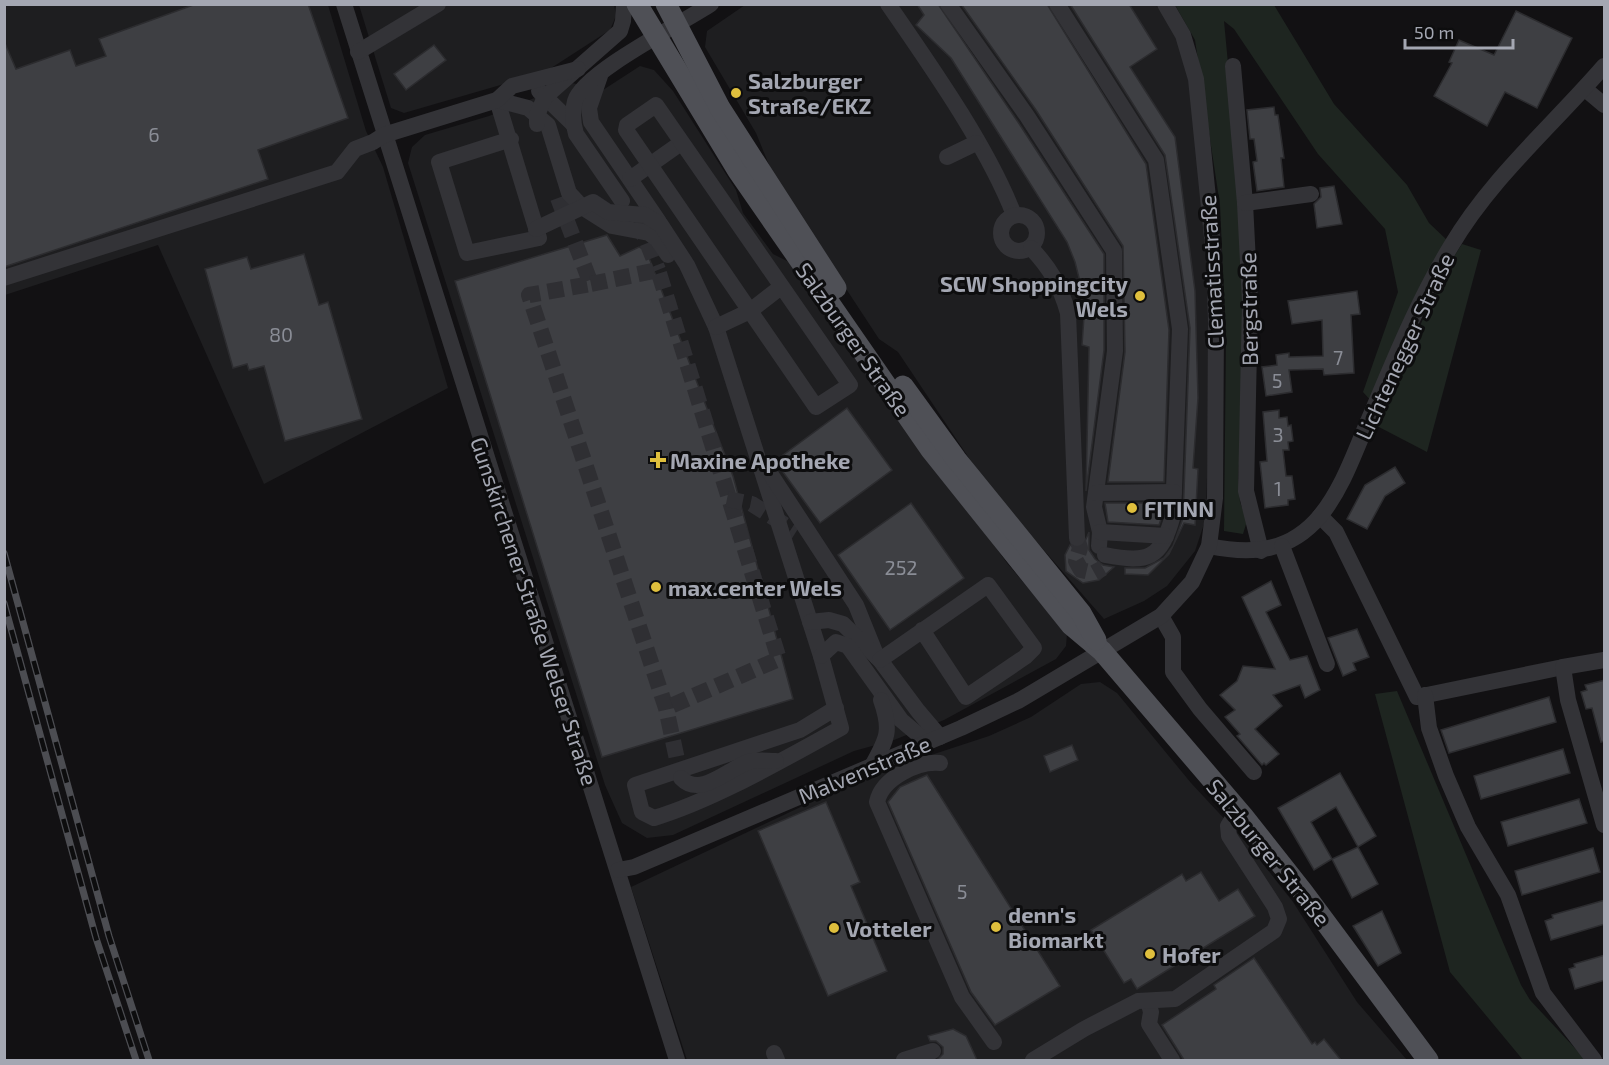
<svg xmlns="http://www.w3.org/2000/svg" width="1609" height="1065" viewBox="0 0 1609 1065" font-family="'Exo 2',sans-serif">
  <rect width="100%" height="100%" fill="#121113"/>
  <g fill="#1e1e20">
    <polygon points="614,4 616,16 610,30 545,72 404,113 391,108 359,5"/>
    <polygon points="4,5 328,5 366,131 383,167 448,388 264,484 158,245 5,295"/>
    <polygon points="745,5 1156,5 1172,27 1188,62 1206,253 1210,358 1206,518 1195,551 1167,586 1144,601 1104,619 987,485 898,352 879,339 776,182 756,133 705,47 707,31"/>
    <polygon points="640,66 654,70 673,91 736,190 743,213 773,254 789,262 1007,563 1067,634 1066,646 1056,659 944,720 894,740 854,751 673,835 647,838 622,823 605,785 408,163 412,147 425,135 489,116 572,83 603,90"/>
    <polygon points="1100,682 1117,693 1191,783 1245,841 1293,902 1357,1002 1407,1060 687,1060 631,887 864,777 989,736 1031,717 1081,684"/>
  </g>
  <g fill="#1e2520">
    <polygon points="1175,5 1274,5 1334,104 1407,185 1429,223 1448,241 1372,402 1363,392 1398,292 1385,229 1318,154 1234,29 1224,21 1243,223 1247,344 1238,479 1240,502 1247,521 1243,534 1224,531 1226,338 1220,205 1195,40"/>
    <polygon points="1462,244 1481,250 1427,452 1377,426 1442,275"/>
    <polygon points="1397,691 1521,985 1530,1000 1586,1060 1523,1060 1450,972 1375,694"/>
  </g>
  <g fill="#3e3f43" stroke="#2c2c2f" stroke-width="1.5">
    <polygon points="196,4 308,4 348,118 258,150 268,179 4,267 4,41 16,69 70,50 76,66 106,56 99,39"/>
    <polygon points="917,4 938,4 1018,122 1104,254 1104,350 1086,491 1089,347 1082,345 1085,302 1075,262 1067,242 951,58 916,25 924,15"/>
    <polygon points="961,4 1047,4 1146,164 1169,330 1164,482 1108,482 1125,352 1123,246 1036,110"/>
    <polygon points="1070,4 1129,4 1157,49 1130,67 1175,137 1195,291 1198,398 1193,468 1198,469 1195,525 1184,523 1169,554 1148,575 1125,574 1125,568 1145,568 1164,558 1173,546 1183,518 1190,328 1165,155"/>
    <polygon points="1516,11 1572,38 1537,108 1505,92 1487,126 1434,96 1452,63 1449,62 1459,40 1494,55"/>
    <polygon points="434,45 446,60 406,90 394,74"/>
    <polygon points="1274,107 1275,115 1278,115 1284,158 1281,158 1284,187 1257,191 1253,162 1257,161 1254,139 1250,139 1247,110"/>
    <polygon points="1334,186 1342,224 1317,228 1314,204 1321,197 1320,188"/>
    <polygon points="607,235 620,256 639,247 646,250 733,476 793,699 602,757 455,281"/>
    <polygon points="304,254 319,305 328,302 362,419 285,441 264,366 249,370 247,364 233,368 205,269 247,257 251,269"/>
    <polygon points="1357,291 1360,314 1351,315 1354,373 1324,375 1323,369 1289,370 1292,392 1266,396 1262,367 1277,365 1276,355 1289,353 1289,357 1323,356 1322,320 1292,324 1288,301"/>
    <polygon points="847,408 892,470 820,523 775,461"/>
    <polygon points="1279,410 1279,418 1287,417 1288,426 1291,425 1293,441 1288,442 1289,450 1283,450 1286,476 1292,476 1295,499 1288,500 1288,505 1265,508 1260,462 1267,461 1263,412"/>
    <polygon points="1395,467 1405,483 1385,496 1367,529 1347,519 1365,485"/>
    <polygon points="911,503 964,578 890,630 838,555"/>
    <polygon points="1105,503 1163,503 1163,513 1159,525 1108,522"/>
    <polygon points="1089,532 1089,550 1095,559 1103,565 1114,567 1099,580 1083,583 1066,571 1065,555 1070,545 1077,548 1083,546"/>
    <polygon points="1271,581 1281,605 1266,612 1290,660 1307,656 1320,690 1305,698 1300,685 1273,695 1282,706 1255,729 1279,754 1266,765 1264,763 1262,765 1237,736 1240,734 1225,717 1235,710 1220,695 1237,681 1243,666 1275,669 1242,597"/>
    <polygon points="1357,629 1369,657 1353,663 1356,670 1343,676 1328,638"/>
    <polygon points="1605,680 1605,741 1601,742 1592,708 1586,709 1581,692 1587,690 1585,685"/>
    <polygon points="1549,697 1556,722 1449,753 1441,730"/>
    <polygon points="1072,745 1078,760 1050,772 1044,756"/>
    <polygon points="1563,749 1570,773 1481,799 1474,776"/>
    <polygon points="1340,773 1376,836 1358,847 1336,807 1311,822 1332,859 1314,870 1278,808"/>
    <polygon points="927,775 1060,986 995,1025 971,992 888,802 900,787"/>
    <polygon points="1579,799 1587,823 1508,846 1501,822"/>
    <polygon points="826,802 860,882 851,886 887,971 828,996 758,831"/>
    <polygon points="1358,847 1378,884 1352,898 1332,859"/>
    <polygon points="1593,848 1600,872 1522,895 1515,871"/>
    <polygon points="1201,872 1219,901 1238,889 1255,916 1137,989 1131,979 1124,983 1091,930 1182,874 1186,881"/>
    <polygon points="1605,900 1605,924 1551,940 1545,921 1553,918 1552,915"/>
    <polygon points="1382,911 1401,953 1378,966 1353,926"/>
    <polygon points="1605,955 1605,980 1575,989 1569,969 1575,967 1574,964"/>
    <polygon points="1254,958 1312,1044 1315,1042 1317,1045 1324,1039 1341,1060 1184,1060 1162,1025 1216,989 1214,985"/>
    <polygon points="953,1029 966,1036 977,1060 937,1060 943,1054 943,1047 936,1041 930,1041 928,1036"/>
  </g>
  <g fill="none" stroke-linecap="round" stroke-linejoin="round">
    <g stroke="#2f2f33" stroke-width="16" stroke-dasharray="16 8" stroke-linecap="butt">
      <polyline points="558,198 591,284 529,295 666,708 681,778"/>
      <polyline points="636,222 645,237 658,270"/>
      <polyline points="591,284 658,270 779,659 666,708"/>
      <polyline points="727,499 752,504 796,532"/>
      <polyline points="1077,538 1080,548 1076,561 1081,570 1094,573 1103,568"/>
    </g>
    <g stroke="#333337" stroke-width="16">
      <polyline points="344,4 677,1060"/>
      <path d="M888,4C930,65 988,147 1014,215"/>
      <polyline points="948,4 1027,116 1114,251 1115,351 1094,507 1100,532 1099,546"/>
      <path d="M1057,4L1156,160L1180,329L1173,515C1161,560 1148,563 1105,555"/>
      <polyline points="358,52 438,4"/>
      <polyline points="1233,66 1245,203 1250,302 1246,491 1261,551"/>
      <polyline points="600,76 589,108 591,122 659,222"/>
      <polyline points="1585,89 1604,105"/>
      <polyline points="539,91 573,124"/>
      <polyline points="497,100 539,238 467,253 439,162 511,139"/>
      <polyline points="497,100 528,108 548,125 569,193 582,207 612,226 649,233 657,239 668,255"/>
      <polyline points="537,124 537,115 545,97 620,31 623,21 624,4"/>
      <polyline points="947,157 976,143"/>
      <polyline points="630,179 681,143"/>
      <path d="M622,201L576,134C573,124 572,112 575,101C584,72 683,23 711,4"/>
      <polyline points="1245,203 1311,194"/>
      <circle cx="1019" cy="233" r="18"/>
      <path d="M536,229L593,202L608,212L645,215L661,225L687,265L716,327L821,656L841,728C784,759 716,799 654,818L642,812L635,785L800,730L836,708"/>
      <path d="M1031,248C1050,268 1060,285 1068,313L1077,538"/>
      <polyline points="4,278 337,172 355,149 373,142 384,135 497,100 512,86 578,69"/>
      <polyline points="716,327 750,311 626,130 627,125 656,105 850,385 816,407 750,311 781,287"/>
      <polyline points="764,464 856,605 877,657"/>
      <polyline points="1096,493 1174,492"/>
      <polyline points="1320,516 1336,532 1417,697 1563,667"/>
      <polyline points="1100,532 1166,536"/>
      <path d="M1209,546C1252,555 1290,552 1320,516C1343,488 1355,451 1369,419C1394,360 1418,300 1451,246C1491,178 1553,125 1604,66"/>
      <polyline points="1282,546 1327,664"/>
      <polyline points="1161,616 1173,637 1173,672 1200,709 1254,772"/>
      <polyline points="810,622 829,620 843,624 880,660 918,711 940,737"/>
      <polyline points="821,656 836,642 848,646 901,720 927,742"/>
      <polyline points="880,660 988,585 1034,648 1025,657 966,697 922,630"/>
      <polyline points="1604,660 1563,667 1568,700 1604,825"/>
      <polyline points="1425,695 1429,728 1446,776 1468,827 1508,895 1543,993 1594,1060"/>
      <path d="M940,763C918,761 882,778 877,802L962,997L994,1042"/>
      <path d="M872,766C887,739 892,731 881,700"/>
      <path d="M681,778C700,798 727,770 748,762C756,759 767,761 776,761"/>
      <polyline points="618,870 634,867 961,728 1018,701 1161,616 1192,582 1209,546 1215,498 1216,321 1214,257 1196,79 1183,35 1165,4"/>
      <polyline points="1148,1001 1151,1012 1149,1024 1172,1060"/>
      <polyline points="774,1053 777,1060"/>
      <polyline points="904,1060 933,1051"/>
      <polyline points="1033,1060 1084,1029 1138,1001 1175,999 1274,931 1279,919 1275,907 1229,836 1228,826 1238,810"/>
    </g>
    <g stroke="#4f5056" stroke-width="21">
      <polyline points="637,4 738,171 931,450 1071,625 1102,651 1243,816 1303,892 1428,1060"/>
      <polyline points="666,4 720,108 836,288"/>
      <polyline points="903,386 956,459 1081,613 1096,640"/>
    </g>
    <defs>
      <g id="rail">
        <polyline points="4,553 109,936 149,1060"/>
        <polyline points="4,603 96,938 136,1060"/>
      </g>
    </defs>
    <use href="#rail" stroke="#4c4d52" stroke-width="7"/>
    <use href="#rail" stroke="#0d0d0e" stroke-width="4.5" stroke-dasharray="14" stroke-linecap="butt"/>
  </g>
  <g fill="#dfbf3d" stroke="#0d0d0e" stroke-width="2">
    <circle cx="736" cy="93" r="6"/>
    <circle cx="1140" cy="296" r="6"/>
    <path d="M655 451h6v6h6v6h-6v6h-6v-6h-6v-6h6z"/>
    <circle cx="1132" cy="508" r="6"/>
    <circle cx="656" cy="587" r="6"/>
    <circle cx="996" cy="927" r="6"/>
    <circle cx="834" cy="928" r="6"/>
    <circle cx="1150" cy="954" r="6"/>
  </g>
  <g text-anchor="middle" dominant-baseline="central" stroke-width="6" stroke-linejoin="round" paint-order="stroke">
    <g font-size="20" fill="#8a8d96">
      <text x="154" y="134">6</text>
      <text x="281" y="334">80</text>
      <text x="1338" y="357">7</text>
      <text x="1277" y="380">5</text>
      <text x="1278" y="434">3</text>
      <text x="1278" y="488">1</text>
      <text x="901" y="567">252</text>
      <text x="962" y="891">5</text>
    </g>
    <g font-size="22" font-weight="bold" fill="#a4a7b2" stroke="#0d0d0e" text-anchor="start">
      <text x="748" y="80">Salzburger<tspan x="748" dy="25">Straße/EKZ</tspan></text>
      <text x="1128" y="283" text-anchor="end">SCW Shoppingcity<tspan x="1128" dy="25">Wels</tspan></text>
      <text x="670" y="460">Maxine Apotheke</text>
      <text x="1144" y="508">FITINN</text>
      <text x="668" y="587">max.center Wels</text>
      <text x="1008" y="914">denn's<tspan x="1008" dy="25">Biomarkt</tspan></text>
      <text x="846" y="928">Votteler</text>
      <text x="1162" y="954">Hofer</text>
    </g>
    <g font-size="22" fill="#a4a7b2" stroke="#0d0d0e">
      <text transform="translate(1211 272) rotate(-93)">Clematisstraße</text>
      <text transform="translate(1248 309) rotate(-91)">Bergstraße</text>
      <text transform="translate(854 339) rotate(55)">Salzburger Straße</text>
      <text transform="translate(1404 346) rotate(-65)">Lichtenegger Straße</text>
      <text transform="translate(535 611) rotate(72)">Gunskirchener Straße Welser Straße</text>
      <text transform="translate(864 769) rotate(-23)">Malvenstraße</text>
      <text transform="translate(1269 852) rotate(51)">Salzburger Straße</text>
    </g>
  </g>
  <rect width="1609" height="1065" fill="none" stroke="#a4a7b2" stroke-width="12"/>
  <path d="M1405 39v9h108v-9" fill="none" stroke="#a4a7b2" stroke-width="3"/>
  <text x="1414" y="39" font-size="18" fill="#a4a7b2" stroke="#0d0d0e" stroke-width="4.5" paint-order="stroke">50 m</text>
</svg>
